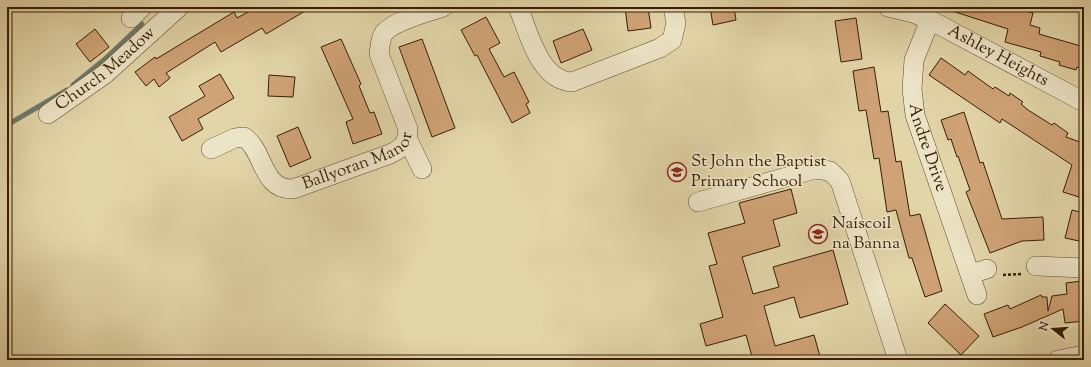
<svg xmlns="http://www.w3.org/2000/svg" width="1091" height="367" viewBox="0 0 1091 367" font-family="'Sorts Mill Goudy',serif">
  <rect width="100%" height="100%" fill="#e2d5a8"/>
  <filter id="stains"><feTurbulence type="fractalNoise" baseFrequency=".005" numOctaves="4"/><feColorMatrix values="0 0 0 0 .2 0 0 0 0 .09 0 0 0 0 .02 0 0 0 .5 -.17"/></filter>
  <radialGradient id="worn" r=".72"><stop offset=".6" stop-color="#630" stop-opacity="0"/><stop offset="1" stop-color="#630" stop-opacity=".3"/></radialGradient>
  <g fill="none" stroke-linecap="round" stroke-linejoin="round">
    <g stroke="#6f7a6a" stroke-width="5">
      <polyline points="73,85 105,59 142,24"/>
      <polyline points="7,125 67,90"/>
    </g>
  </g>
  <g fill="#d0a376" stroke="#371c06">
    <polygon points="257,7 312,7 266,34 262,28 221,52 215,42 166,73 170,78 159,87 154,79 146,86 135,72 155,57 156,59 234,12 237,18"/>
    <polygon points="625,7 648,7 651,28 628,31"/>
    <polygon points="710,7 734,7 736,20 713,25"/>
    <polygon points="949,7 1011,7 1033,13 1030,25 1040,28 1039,34 1084,47 1084,69 1077,67 1076,70 1059,65 1060,62 1040,56 1041,52 1005,42 1008,29 949,10"/>
    <polygon points="486,17 500,43 489,49 504,77 514,72 529,102 526,104 530,113 512,123 477,55 475,56 461,30"/>
    <polygon points="856,18 862,59 841,62 835,21"/>
    <polygon points="95,29 109,47 90,62 76,44"/>
    <polygon points="583,29 592,50 561,63 553,41"/>
    <polygon points="341,39 361,84 359,86 370,113 374,112 382,134 353,144 346,122 353,119 321,47"/>
    <polygon points="422,39 455,128 432,137 399,47"/>
    <polygon points="941,58 965,75 968,71 993,89 995,87 1009,96 1010,93 1023,102 1021,104 1028,110 1052,125 1054,123 1068,133 1066,137 1080,142 1082,138 1084,138 1084,191 1082,198 1063,192 1072,165 1002,119 1000,123 929,75"/>
    <polygon points="874,67 881,112 888,111 896,162 901,161 910,216 920,214 942,291 925,297 912,258 909,258 896,210 887,212 879,158 874,159 866,110 859,111 853,71"/>
    <polygon points="220,74 234,98 198,119 203,129 182,141 169,117 205,96 199,86"/>
    <polygon points="269,75 295,77 293,97 268,96"/>
    <polygon points="964,112 980,163 983,162 1002,219 1043,217 1044,240 1022,241 990,253 966,192 970,190 958,156 957,157 951,139 948,140 941,120"/>
    <polygon points="298,127 311,158 290,167 277,136"/>
    <polygon points="791,189 797,213 773,220 780,246 742,257 753,294 779,287 773,267 833,250 848,304 800,318 794,297 764,306 775,346 814,335 821,360 753,360 746,335 706,346 700,324 723,317 709,266 717,264 708,233 745,223 739,203"/>
    <polygon points="1072,210 1084,213 1084,242 1065,238"/>
    <polygon points="1082,281 1084,321 1065,323 1063,309 1022,327 993,337 984,314 1008,305 1010,309 1041,295 1042,297 1047,297 1048,311 1052,296 1067,294 1066,283"/>
    <polygon points="945,304 979,336 961,355 928,323"/>
  </g>
  <g fill="none" stroke-linecap="round" stroke-linejoin="round">
    <defs>
      <g id="minor">
        <path d="M518,7C529,33 539,80 572,82L660,48L672,40L676,23L673,7"/>
        <path id="s1" d="M888,7L913,13L930,20L1084,102"/>
        <polyline points="131,18 142,7"/>
        <path id="s2" d="M930,20L914,60L912,89L915,115L977,295"/>
        <path id="s3" d="M48,114L105,74L179,7"/>
        <polyline points="407,138 422,169"/>
        <path id="s4" d="M211,149L235,138L244,137C265,151 261,190 293,189L390,154C404,147 407,144 408,129L379,54C380,47 380,39 384,33C393,21 429,12 443,7"/>
        <polyline points="698,202 815,169 830,171 840,181 898,360"/>
        <polyline points="1036,266 1084,268"/>
        <polyline points="970,274 987,269"/>
        <polyline points="1058,360 1084,355"/>
      </g>
    </defs>
    <use href="#minor" stroke="#624a2e" stroke-width="20"/>
    <polyline stroke="#371c06" stroke-width="2.5" stroke-dasharray="3 2" stroke-linecap="butt" points="1003,275 1022,274"/>
    <use href="#minor" stroke="#ece4c6" stroke-width="19"/>
  </g>
  <defs>
    <symbol id="school-ring" viewBox="-11 -11 22 22"><circle r="9.5" fill="#ece4c6" stroke="#8f2418" stroke-width="1.5"/><path d="M0-5L7-2L0 1L-7-2ZM-4 1L0 2.5L4 1V4Q0 6-4 4Z" fill="#8f2418"/></symbol>
  </defs>
  <g fill-rule="evenodd">
    <use href="#school-ring" x="666" y="161" width="22" height="22"/>
    <use href="#school-ring" x="807" y="223" width="22" height="22"/>
  </g>
  <g text-anchor="middle" dominant-baseline="central" stroke-width="3.5" stroke-linejoin="round" paint-order="stroke">
    <g font-size="17" fill="#371c06" stroke="#ece4c6">
      <text stroke="none"><textPath href="#s1" startOffset="121">Ashley Heights</textPath></text>
      <text stroke="none"><textPath href="#s3" startOffset="73">Church Meadow</textPath></text>
      <text stroke="none"><textPath href="#s2" startOffset="133">Andre Drive</textPath></text>
      <text stroke="none"><textPath href="#s4" startOffset="183">Ballyoran Manor</textPath></text>
    </g>
    <g font-size="17" fill="#371c06" stroke="#ece4c6" text-anchor="start">
      <text x="691" y="162">St John the Baptist<tspan x="691" dy="20">Primary School</tspan></text>
      <text x="832" y="224">Naíscoil<tspan x="832" dy="20">na Banna</tspan></text>
    </g>
  </g>
  <rect width="1091" height="367" fill="none" stroke="#e2d5a8" stroke-width="24"/>
  <rect x="8" y="8" width="1075" height="351" fill="none" stroke="#371c06" stroke-width="2"/>
  <rect x="12" y="12" width="1067" height="343" fill="none" stroke="#371c06"/>
  <g transform="translate(1053 329) rotate(287)" stroke="#ece4c6" stroke-width="3" paint-order="stroke">
  <path d="M0-3L7 15L0 10L-7 15Z" fill="#371c06"/>
  <text y="-6" font-size="11" font-weight="bold" text-anchor="middle" fill="#371c06">N</text>
  </g>
  <rect width="100%" height="100%" filter="url(#stains)"/>
  <rect width="100%" height="100%" fill="url(#worn)"/>
</svg>
